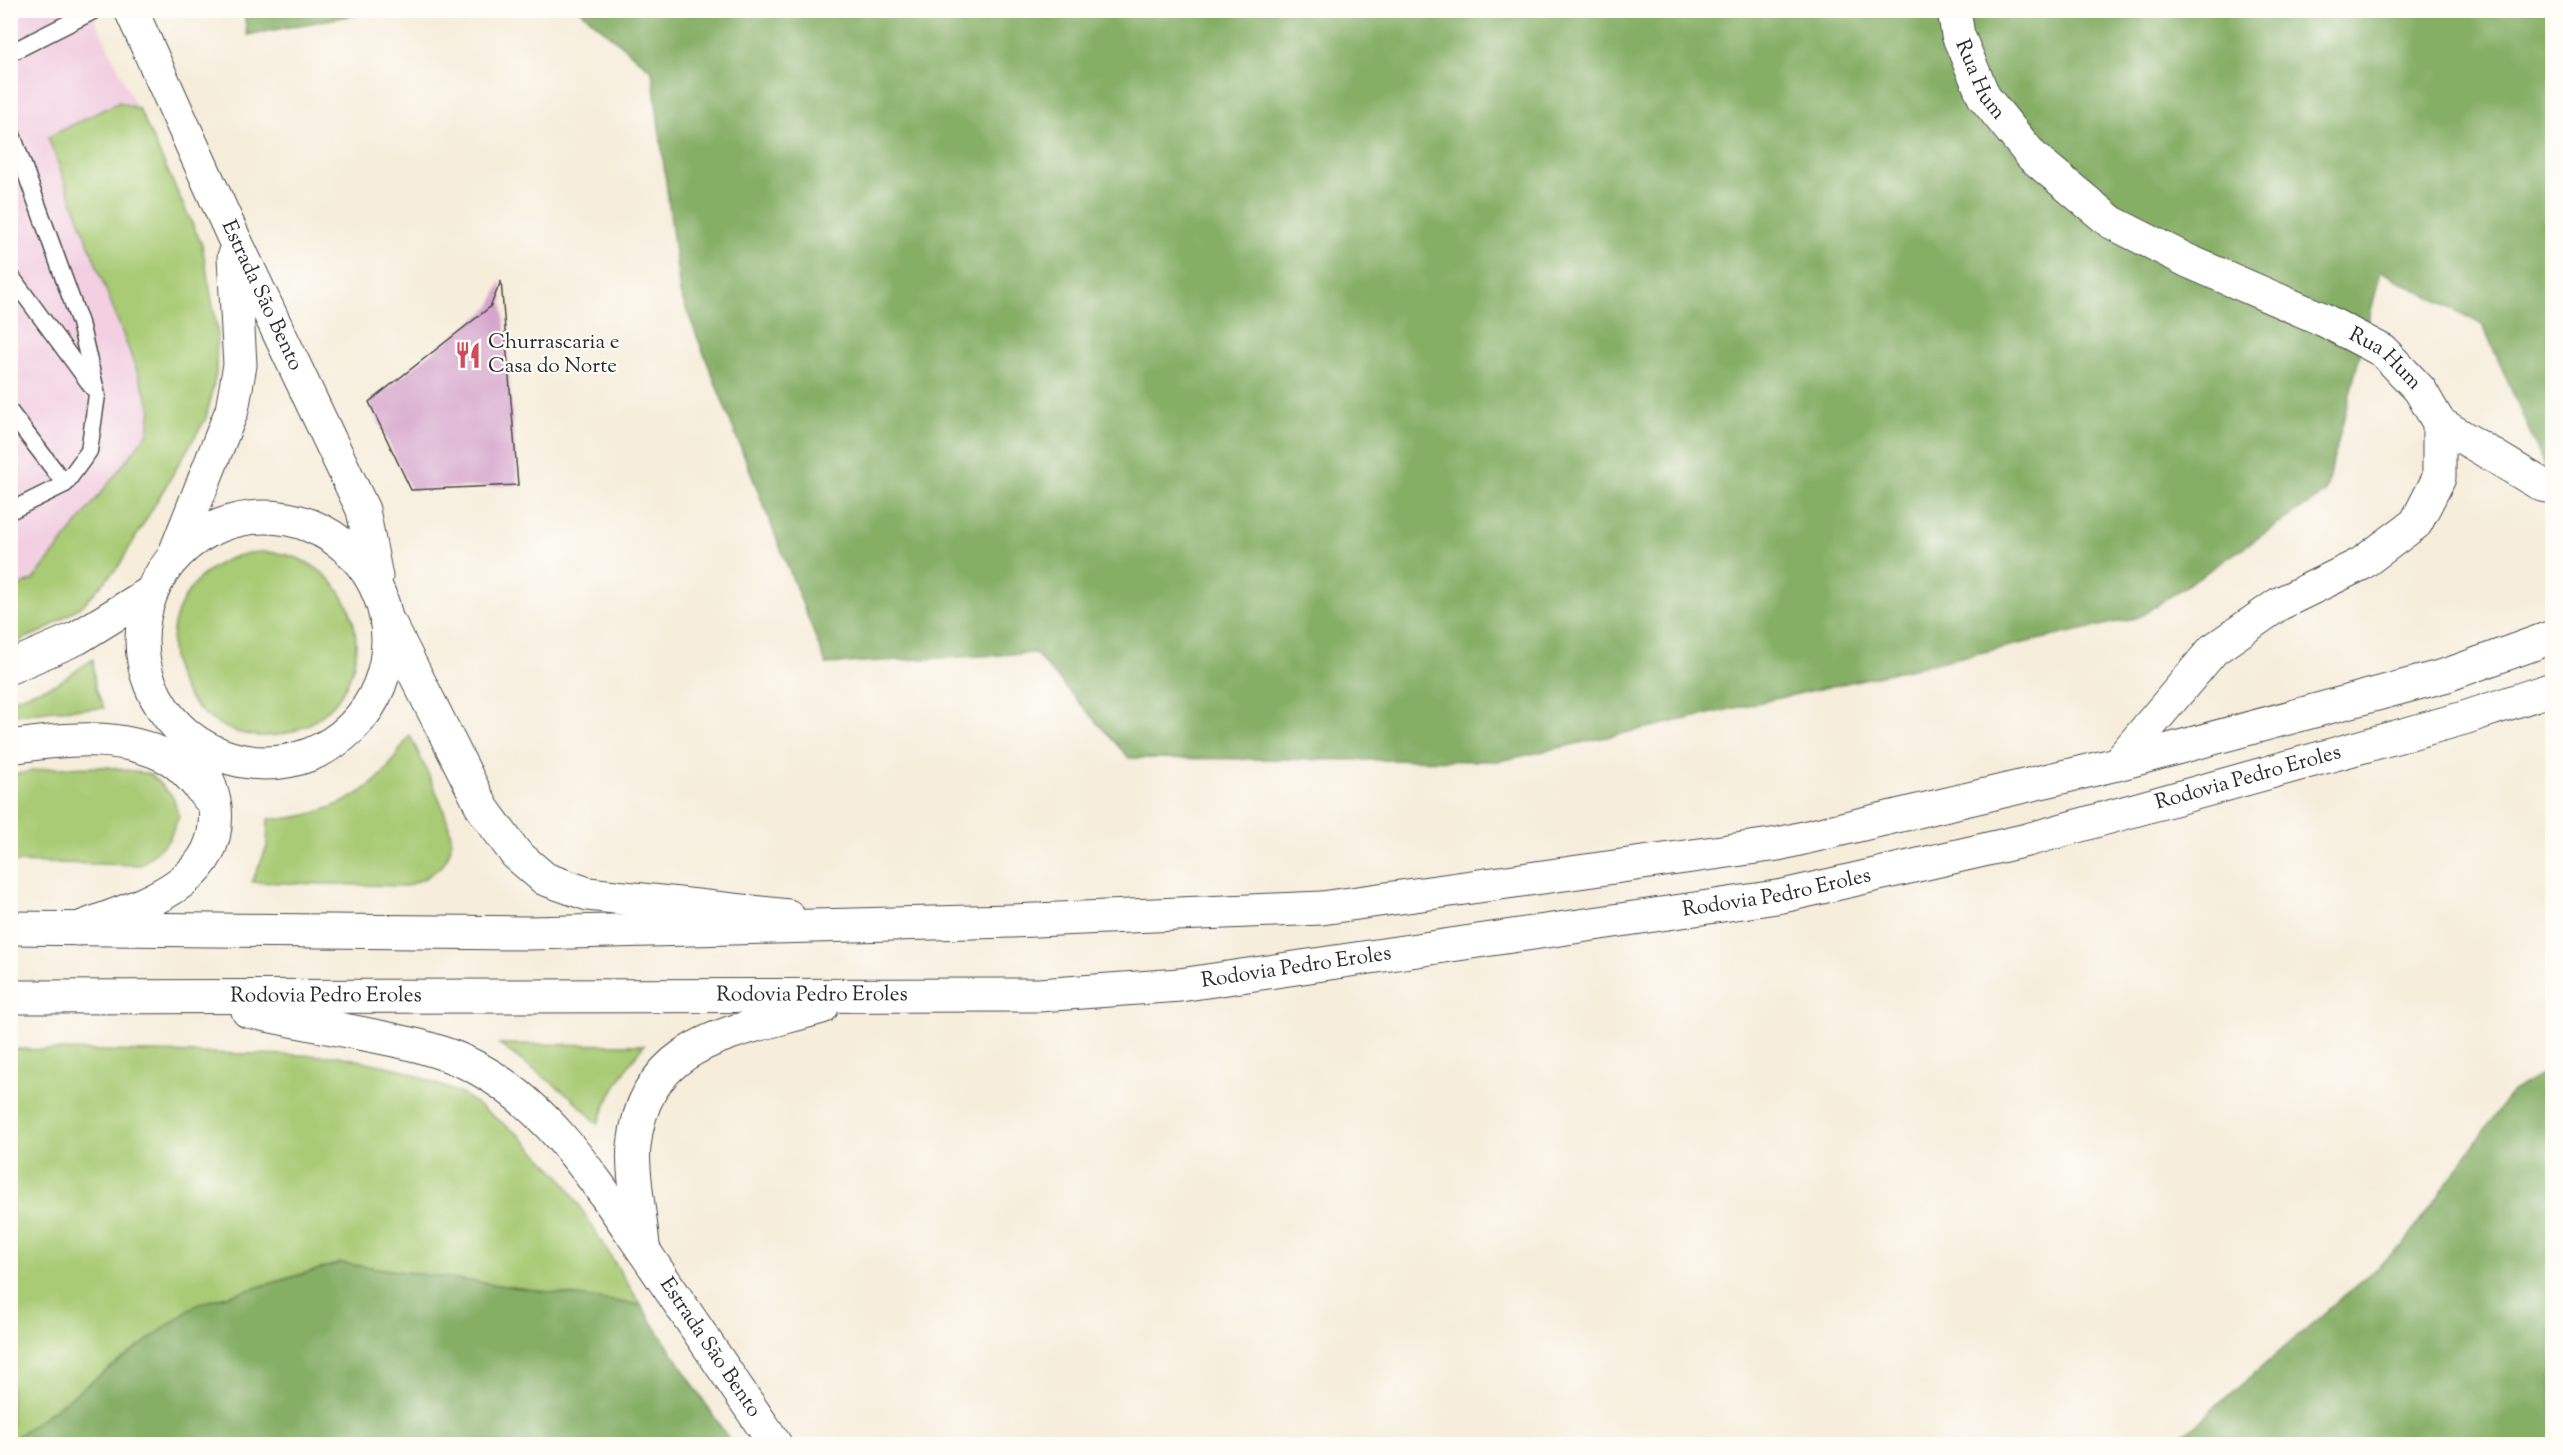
<svg xmlns="http://www.w3.org/2000/svg" width="2563" height="1455" viewBox="0 0 2563 1455" font-family="'Sorts Mill Goudy',serif">
  <rect width="100%" height="100%" fill="#fdfcf7"/>
  <filter id="ink" filterUnits="userSpaceOnUse"><feTurbulence type="fractalNoise" baseFrequency=".0167" numOctaves="2"/><feDisplacementMap in="SourceGraphic" scale="12" xChannelSelector="R" yChannelSelector="G"/><feConvolveMatrix kernelMatrix="1 2 1 2 8 2 1 2 1" color-interpolation-filters="sRGB"/></filter>
  <filter id="wash" filterUnits="userSpaceOnUse"><feTurbulence type="fractalNoise" baseFrequency=".008" numOctaves="4" result="noise"/><feDisplacementMap in="SourceGraphic" scale="24" xChannelSelector="R" yChannelSelector="G"/><feGaussianBlur stdDeviation="1.35" result="paint"/><feColorMatrix in="noise" values="0 0 0 0 0 0 0 0 0 0 0 0 0 0 0 0 0 1.4 0 .05"/><feComposite in="paint" operator="in"/></filter>
  <g filter="url(#wash)">
    <rect width="100%" height="100%" fill="#f6edda"/>
    <polygon fill="#f2cfe1" points="11,11 91,11 202,245 217,329 216,373 206,418 118,567 83,605 43,631 11,644"/>
    <g fill="#a9cb74" stroke="#6a7b50" stroke-width="1.5">
      <polygon points="119,102 139,109 202,245 217,329 216,373 206,418 118,567 83,605 43,631 11,644 11,590 33,580 148,433 151,408 48,137"/>
      <circle cx="264" cy="644" r="92"/>
      <polygon points="93,659 95,686 104,708 53,710 11,716 11,700 58,683"/>
      <path d="M410,735C420,758 454,822 451,844C449,868 425,879 406,886L252,882L267,847L268,819C308,820 359,802 386,770C395,759 402,746 410,735Z"/>
      <polygon points="108,767 150,774 173,797 179,816 169,840 141,865 11,862 11,775 49,768"/>
      <path d="M499,1044L644,1045C624,1070 609,1094 598,1124L571,1097Z"/>
      <polygon points="11,1049 339,1056 400,1069 464,1095 519,1135 562,1178 641,1305 340,1263 196,1305 11,1441"/>
    </g>
    <g fill="#86af66" stroke="#586d48" stroke-width="1.5">
      <polygon points="244,10 375,10 375,11 247,35"/>
      <polygon points="581,11 2552,11 2552,483 2483,325 2381,271 2325,493 2139,617 1500,761 1129,758 1035,653 826,664 680,293 652,71"/>
      <polygon points="2552,1069 2552,1444 2173,1444 2404,1244 2512,1091"/>
      <polygon points="341,1263 641,1305 732,1444 11,1444 11,1441 196,1305"/>
    </g>
    <g id="blocks">
      <polygon fill="#d5a5cc" points="501,281 518,485 411,490 369,402 490,307"/>
    </g>
  </g>
  <g filter="url(#ink)">
    <use href="#blocks" fill-opacity="0" stroke="#494845" stroke-width="1.5"/>
    <g fill="none" stroke-linecap="round" stroke-linejoin="round">
      <defs>
        <g id="service">
          <polyline points="10,53 95,10"/>
          <polyline points="10,129 80,323 97,395 89,451 65,484 10,511"/>
          <polyline points="10,275 93,388"/>
          <polyline points="10,412 65,484"/>
        </g>
        <g id="minor">
          <path id="s1" d="M1954,10L1958,35L1984,97L2032,156L2111,222L2188,261L2322,319L2383,351L2420,390L2439,423V478L2416,523L2361,564L2279,604L2213,650L2117,764"/>
          <polyline points="2439,423 2542,485 2552,487"/>
          <path id="s2" d="M644,1251L775,1444"/>
        </g>
        <g id="tertiary">
          <path id="s3" d="M131,10L232,234L363,510L376,577"/>
          <circle cx="265" cy="640" r="123"/>
          <polyline points="174,556 232,410 240,365 234,257"/>
          <polyline points="391,626 483,809 516,854 545,879 588,894 788,916"/>
          <polyline points="10,667 77,638 150,593"/>
          <path d="M10,747C62,739 121,732 169,758C184,766 197,784 208,797"/>
          <path d="M78,929C136,906 223,886 215,807C212,785 200,762 193,741"/>
        </g>
        <g id="trunk">
          <polyline points="10,928 530,933 1011,921 1322,908 1778,844 2117,764 2447,675 2552,637"/>
          <path id="s4" d="M10,997L1039,995L1180,985L1783,896L2027,840L2464,718L2552,689"/>
          <path d="M248,1011C285,1019 322,1026 359,1033C399,1041 440,1048 477,1068C551,1108 597,1183 644,1251"/>
          <path d="M643,1246C641,1219 631,1171 634,1146C645,1038 735,1033 822,1007"/>
        </g>
      </defs>
      <use href="#service" stroke="#494845" stroke-width="19"/>
      <use href="#minor" stroke="#494845" stroke-width="35"/>
      <use href="#tertiary" stroke="#494845" stroke-width="35"/>
      <use href="#trunk" stroke="#494845" stroke-width="35"/>
      <use href="#service" stroke="#fff" stroke-width="16"/>
      <use href="#minor" stroke="#fff" stroke-width="33"/>
      <use href="#tertiary" stroke="#fff" stroke-width="33"/>
      <use href="#trunk" stroke="#fff" stroke-width="33"/>
    </g>
  </g>
  <defs>
    <symbol id="restaurant-bare" viewBox="-9 -9 18 18"><path d="M-5-6h1v4h1v-4h1v4h1v-4h1v5L-1.5 .5V6h-2V.5L-5-1ZM5-6V6H3V1.5H1.5Q1.5-4 5-6Z" fill="#d1495b" stroke="#fdfcf7" stroke-width="2.5" paint-order="stroke"/></symbol>
  </defs>
  <g fill-rule="evenodd">
    <use href="#restaurant-bare" x="449" y="336" width="38" height="38"/>
  </g>
  <g text-anchor="middle" dominant-baseline="central" stroke-width="4.5" stroke-linejoin="round" paint-order="stroke">
    <g font-size="21" fill="#2b2b2b" stroke="#fdfcf7">
      <text stroke="none"><textPath href="#s1" startOffset="75">Rua Hum</textPath></text>
      <text stroke="none"><textPath href="#s3" startOffset="314">Estrada São Bento</textPath></text>
      <text stroke="none"><textPath href="#s1" startOffset="579">Rua Hum</textPath></text>
      <text stroke="none"><textPath href="#s4" startOffset="2260">Rodovia Pedro Eroles</textPath></text>
      <text stroke="none"><textPath href="#s4" startOffset="1774">Rodovia Pedro Eroles</textPath></text>
      <text stroke="none"><textPath href="#s4" startOffset="1288">Rodovia Pedro Eroles</textPath></text>
      <text stroke="none"><textPath href="#s4" startOffset="802">Rodovia Pedro Eroles</textPath></text>
      <text stroke="none"><textPath href="#s4" startOffset="316">Rodovia Pedro Eroles</textPath></text>
      <text stroke="none"><textPath href="#s2" startOffset="117">Estrada São Bento</textPath></text>
    </g>
    <g font-size="21" fill="#2b2b2b" stroke="#fdfcf7" text-anchor="start">
      <text x="488" y="343">Churrascaria e<tspan x="488" dy="24">Casa do Norte</tspan></text>
    </g>
  </g>
  <rect width="2563" height="1455" fill="none" stroke="#fdfcf7" stroke-width="36"/>
</svg>
